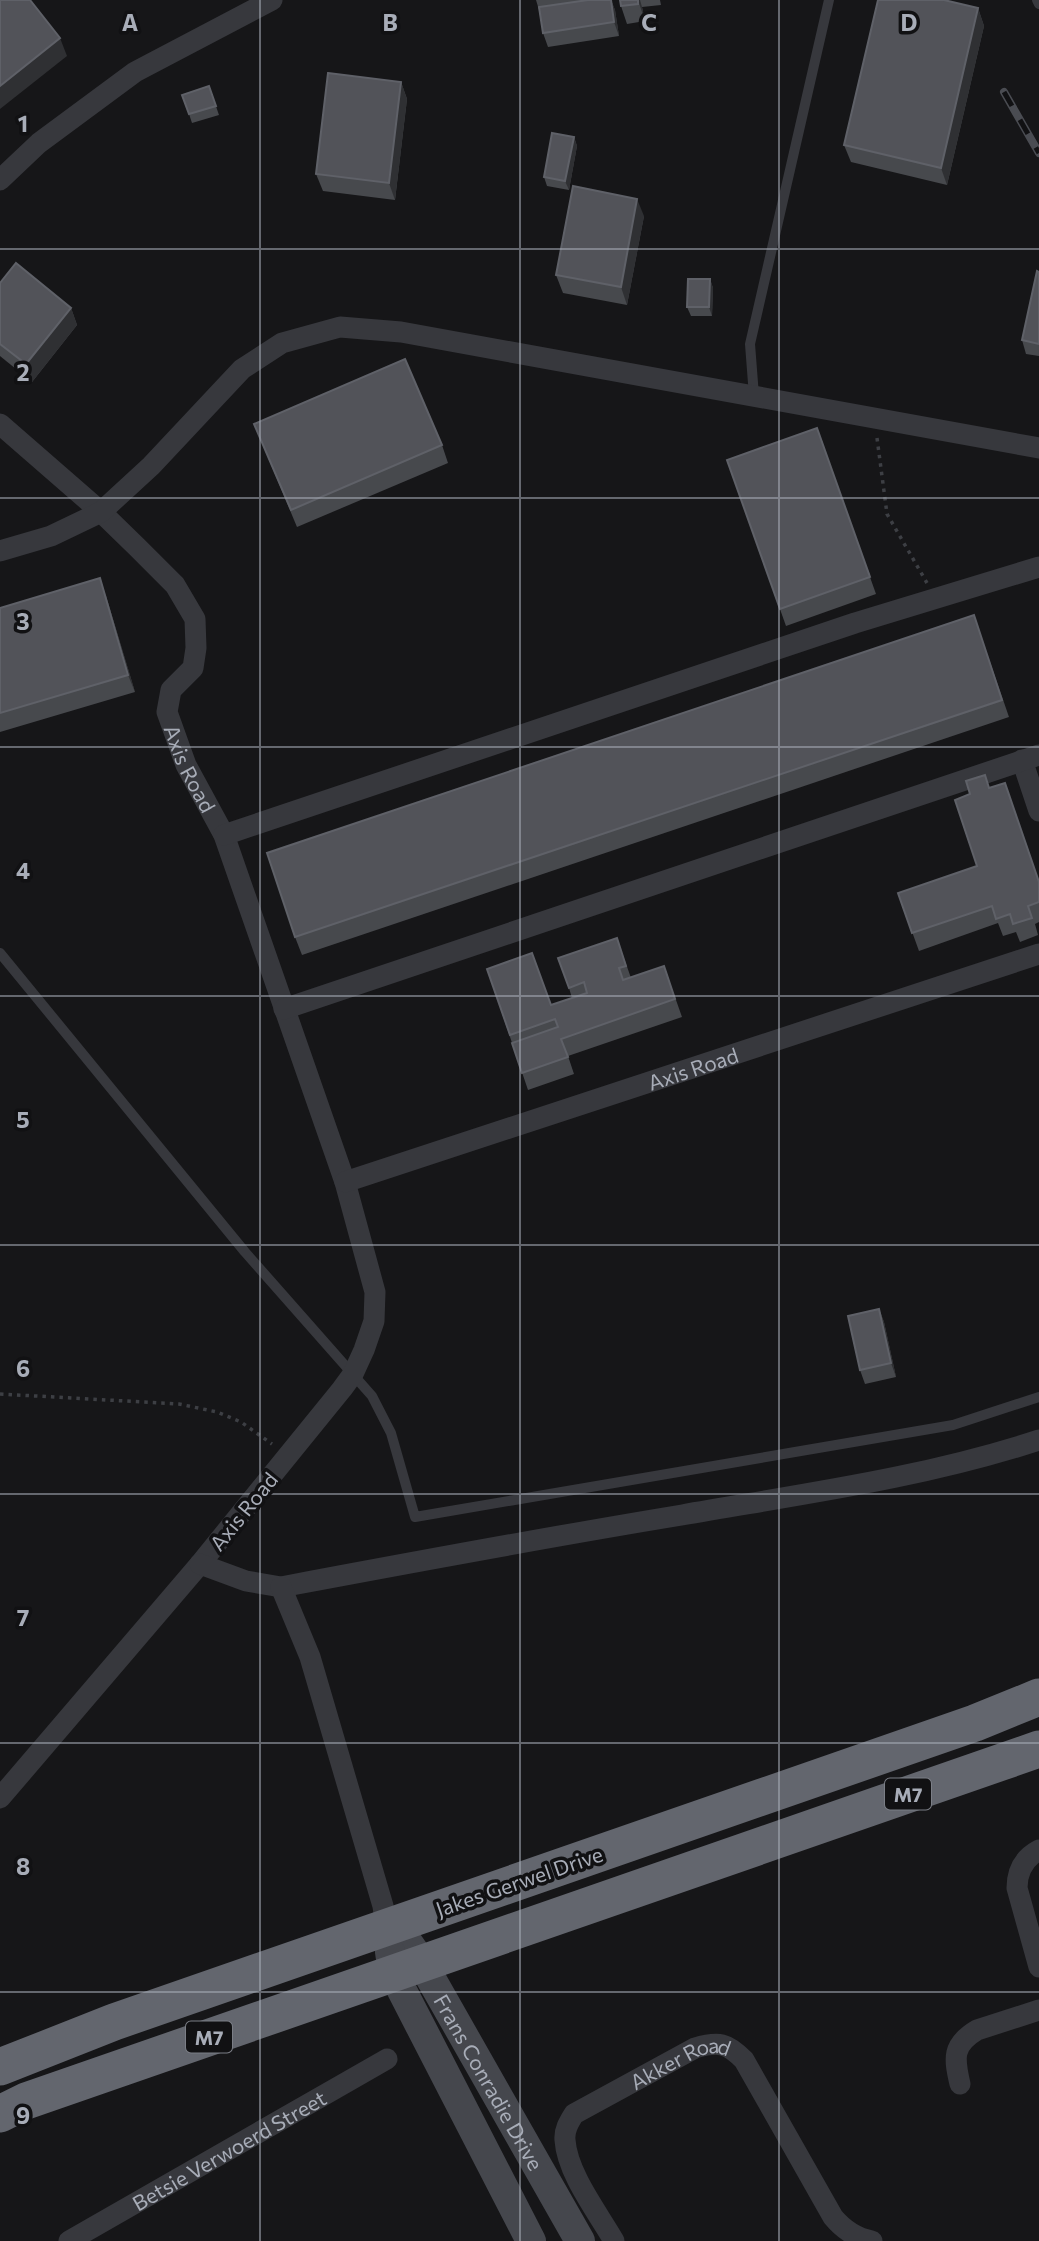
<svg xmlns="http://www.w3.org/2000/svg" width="1039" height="2241" viewBox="0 0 1039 2241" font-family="Commissioner,sans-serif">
  <rect width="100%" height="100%" fill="#161618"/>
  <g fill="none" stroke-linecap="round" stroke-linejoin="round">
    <g stroke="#3d3f44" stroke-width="3.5" stroke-dasharray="3.5 5" stroke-linecap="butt">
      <polyline points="877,438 887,514 927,583"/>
      <polyline points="0,1394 179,1404 217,1412 241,1422 272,1444"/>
    </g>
    <g stroke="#37383d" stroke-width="10">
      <polyline points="1037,0 1039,4"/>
      <polyline points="754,396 750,344 829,0"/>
      <polyline points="0,953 245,1252 372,1396 391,1433 415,1517 953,1425 1039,1397"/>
    </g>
    <g stroke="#37383d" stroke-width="21">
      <polyline points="0,180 39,143 135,72 272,0"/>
      <path id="s1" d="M0,424L101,512L137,547L175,585L195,619L196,648L193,668L171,690L167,712L186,765L224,835L345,1182L375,1292L374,1321L364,1350L353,1374L342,1389L200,1564L0,1798"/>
      <polyline points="0,551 51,536 101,512 151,466 242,369 282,343 340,327 401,332 1039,448"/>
      <polyline points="1022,760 1039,811"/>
      <polyline points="224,835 855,623 1039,567"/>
      <polyline points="284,1009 1039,755"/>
      <path id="s2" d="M345,1182L1039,954"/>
      <path d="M200,1564L246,1581L281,1587C414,1562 548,1537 682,1515C802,1494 923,1478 1039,1440"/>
      <polyline points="281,1587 310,1657 383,1906 386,1928"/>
      <path d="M1039,1850C1024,1858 1017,1871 1017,1888L1039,1967"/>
      <path d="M960,2084C954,2058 952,2045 977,2030L1039,2010"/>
      <path id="s3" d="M69,2241L387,2059"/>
      <path id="s4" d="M614,2241C598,2213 567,2173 565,2140C564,2130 569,2122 574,2114L695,2048C719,2041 727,2043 744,2060L833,2217C843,2229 855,2238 872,2241"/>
    </g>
    <g stroke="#45474d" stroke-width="30">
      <path id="s5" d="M395,1924L422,1963L580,2241"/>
      <polyline points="390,1952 393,1973 531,2241"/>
    </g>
    <g stroke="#63666e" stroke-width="37">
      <polyline points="0,2067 114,2022 975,1723 1039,1697"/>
      <polyline points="0,2114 26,2101 1039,1749"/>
    </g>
    <defs>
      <polyline id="rail" points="1004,92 1039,153"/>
    </defs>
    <use href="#rail" stroke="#4a4c52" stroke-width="8"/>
    <use href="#rail" stroke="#111113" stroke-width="5" stroke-dasharray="16" stroke-linecap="butt"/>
  </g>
  <g fill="#47494d">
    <polygon points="536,0 611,0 615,10 619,36 548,47 543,33 539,10"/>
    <polygon points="620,0 660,0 661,5 642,7 645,21 627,24 621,6"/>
    <polygon points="978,8 984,26 947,185 851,162 844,145"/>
    <polygon points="401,82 407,99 395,200 323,191 316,174"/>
    <polygon points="209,86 219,115 192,123 189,114"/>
    <polygon points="574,137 577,146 569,190 547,186 544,177"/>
    <polygon points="644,216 627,305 563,293 556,275"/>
    <polygon points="1039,272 1039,356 1026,354 1022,340"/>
    <polygon points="710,279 713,288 712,316 691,316 687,307"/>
    <polygon points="0,283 71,308 77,325 32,382 0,356"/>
    <polygon points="254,424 442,445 448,463 297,527"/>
    <polygon points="817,428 876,594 786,626 727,460"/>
    <polygon points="106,596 135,692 0,732 0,608"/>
    <polygon points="980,633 1009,717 302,955 295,937"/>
    <polygon points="990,788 1039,881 1039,922 1035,924 1038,935 1020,942 1016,932 1003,936 998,923 919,951 898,893 977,866"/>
    <polygon points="617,938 631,978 664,966 682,1017 568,1056 574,1074 528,1090 487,969 551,1005 572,998 569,988"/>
    <polygon points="879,1309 884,1322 896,1377 865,1384 860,1370"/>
  </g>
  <g fill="#2f3033">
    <polygon points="611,0 615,10 619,36 614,22"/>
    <polygon points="638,0 640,0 642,7 645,21"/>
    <polygon points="978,8 984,26 947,185 941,168"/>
    <polygon points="60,38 67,56 0,109 0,86"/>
    <polygon points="401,82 407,99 395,200 389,183"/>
    <polygon points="574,137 577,146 569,190 565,181"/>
    <polygon points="637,199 644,216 627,305 621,287"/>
    <polygon points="710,279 713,288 712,316 709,307"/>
    <polygon points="71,308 77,325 32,382 26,364"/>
    <polygon points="100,578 106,596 135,692 128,675"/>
    <polygon points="879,1309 884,1322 896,1377 891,1363"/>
  </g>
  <g fill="#525359" stroke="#5f6168" stroke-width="2">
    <polygon points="0,0 30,0 60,38 0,86"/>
    <polygon points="588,0 611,0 614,22 543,33 539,7"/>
    <polygon points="620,0 638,0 638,4 621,6"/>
    <polygon points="878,0 944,0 978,8 941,168 844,145"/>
    <polygon points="328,73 401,82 389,183 316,174"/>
    <polygon points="209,86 216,106 189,114 182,95"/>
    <polygon points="552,133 574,137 565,181 544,177"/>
    <polygon points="573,186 637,199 621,287 556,275"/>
    <polygon points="16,263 71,308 26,364 0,344 0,283"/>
    <polygon points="1037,271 1039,272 1039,344 1022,340"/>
    <polygon points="688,279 710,279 709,307 687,307"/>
    <polygon points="405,359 442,445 291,510 254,424"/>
    <polygon points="817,428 870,577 780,609 727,460"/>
    <polygon points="100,578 128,675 0,713 0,608"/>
    <polygon points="974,615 1002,700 295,937 267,853"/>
    <polygon points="985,775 989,788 1005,783 1039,882 1039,902 1028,906 1032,918 1013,924 1010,914 996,919 992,906 912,933 898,893 977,866 955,800 970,794 966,781"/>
    <polygon points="617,938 626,966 619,968 623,980 664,966 675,999 561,1039 568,1057 522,1073 512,1043 558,1027 555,1019 510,1035 487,969 532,953 551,1005 587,993 584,982 569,988 558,958"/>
    <polygon points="879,1309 891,1363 860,1370 848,1316"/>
  </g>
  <path fill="none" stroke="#a8adb8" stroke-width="2" stroke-opacity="0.55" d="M260,0V2241M520,0V2241M779,0V2241M0,249H1039M0,498H1039M0,747H1039M0,996H1039M0,1245H1039M0,1494H1039M0,1743H1039M0,1992H1039"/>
  <g text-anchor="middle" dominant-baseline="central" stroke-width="7" stroke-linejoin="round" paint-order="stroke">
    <g fill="#111113" stroke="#7b7e86" stroke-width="2">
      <rect x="885" y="1778.5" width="46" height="31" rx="5"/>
      <rect x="186" y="2021.5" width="46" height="31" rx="5"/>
    </g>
    <g font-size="19" font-weight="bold" fill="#a8adb8">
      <text x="908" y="1794">M7</text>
      <text x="209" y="2037">M7</text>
    </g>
    <g font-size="21" fill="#a8adb8" stroke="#111113">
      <text stroke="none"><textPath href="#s1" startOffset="441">Axis Road</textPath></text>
      <text stroke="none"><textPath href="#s2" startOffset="366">Axis Road</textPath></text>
      <text transform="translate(243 1511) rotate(-51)">Axis Road</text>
      <text transform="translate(519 1881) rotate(-19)">Jakes Gerwel Drive</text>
      <text stroke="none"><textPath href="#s4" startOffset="261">Akker Road</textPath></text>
      <text stroke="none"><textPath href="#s5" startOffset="184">Frans Conradie Drive</textPath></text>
      <text stroke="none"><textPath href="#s3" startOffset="184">Betsie Verwoerd Street</textPath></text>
    </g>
  </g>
  <g font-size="23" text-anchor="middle" font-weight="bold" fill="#a8adb8" stroke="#111113" stroke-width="7" stroke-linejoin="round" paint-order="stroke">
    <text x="130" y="31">A</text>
    <text x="390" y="31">B</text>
    <text x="649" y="31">C</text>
    <text x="909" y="31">D</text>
    <text x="23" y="132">1</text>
    <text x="23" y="381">2</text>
    <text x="23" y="630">3</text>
    <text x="23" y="879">4</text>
    <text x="23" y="1128">5</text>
    <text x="23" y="1377">6</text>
    <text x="23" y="1626">7</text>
    <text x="23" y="1875">8</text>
    <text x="23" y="2124">9</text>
  </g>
</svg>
